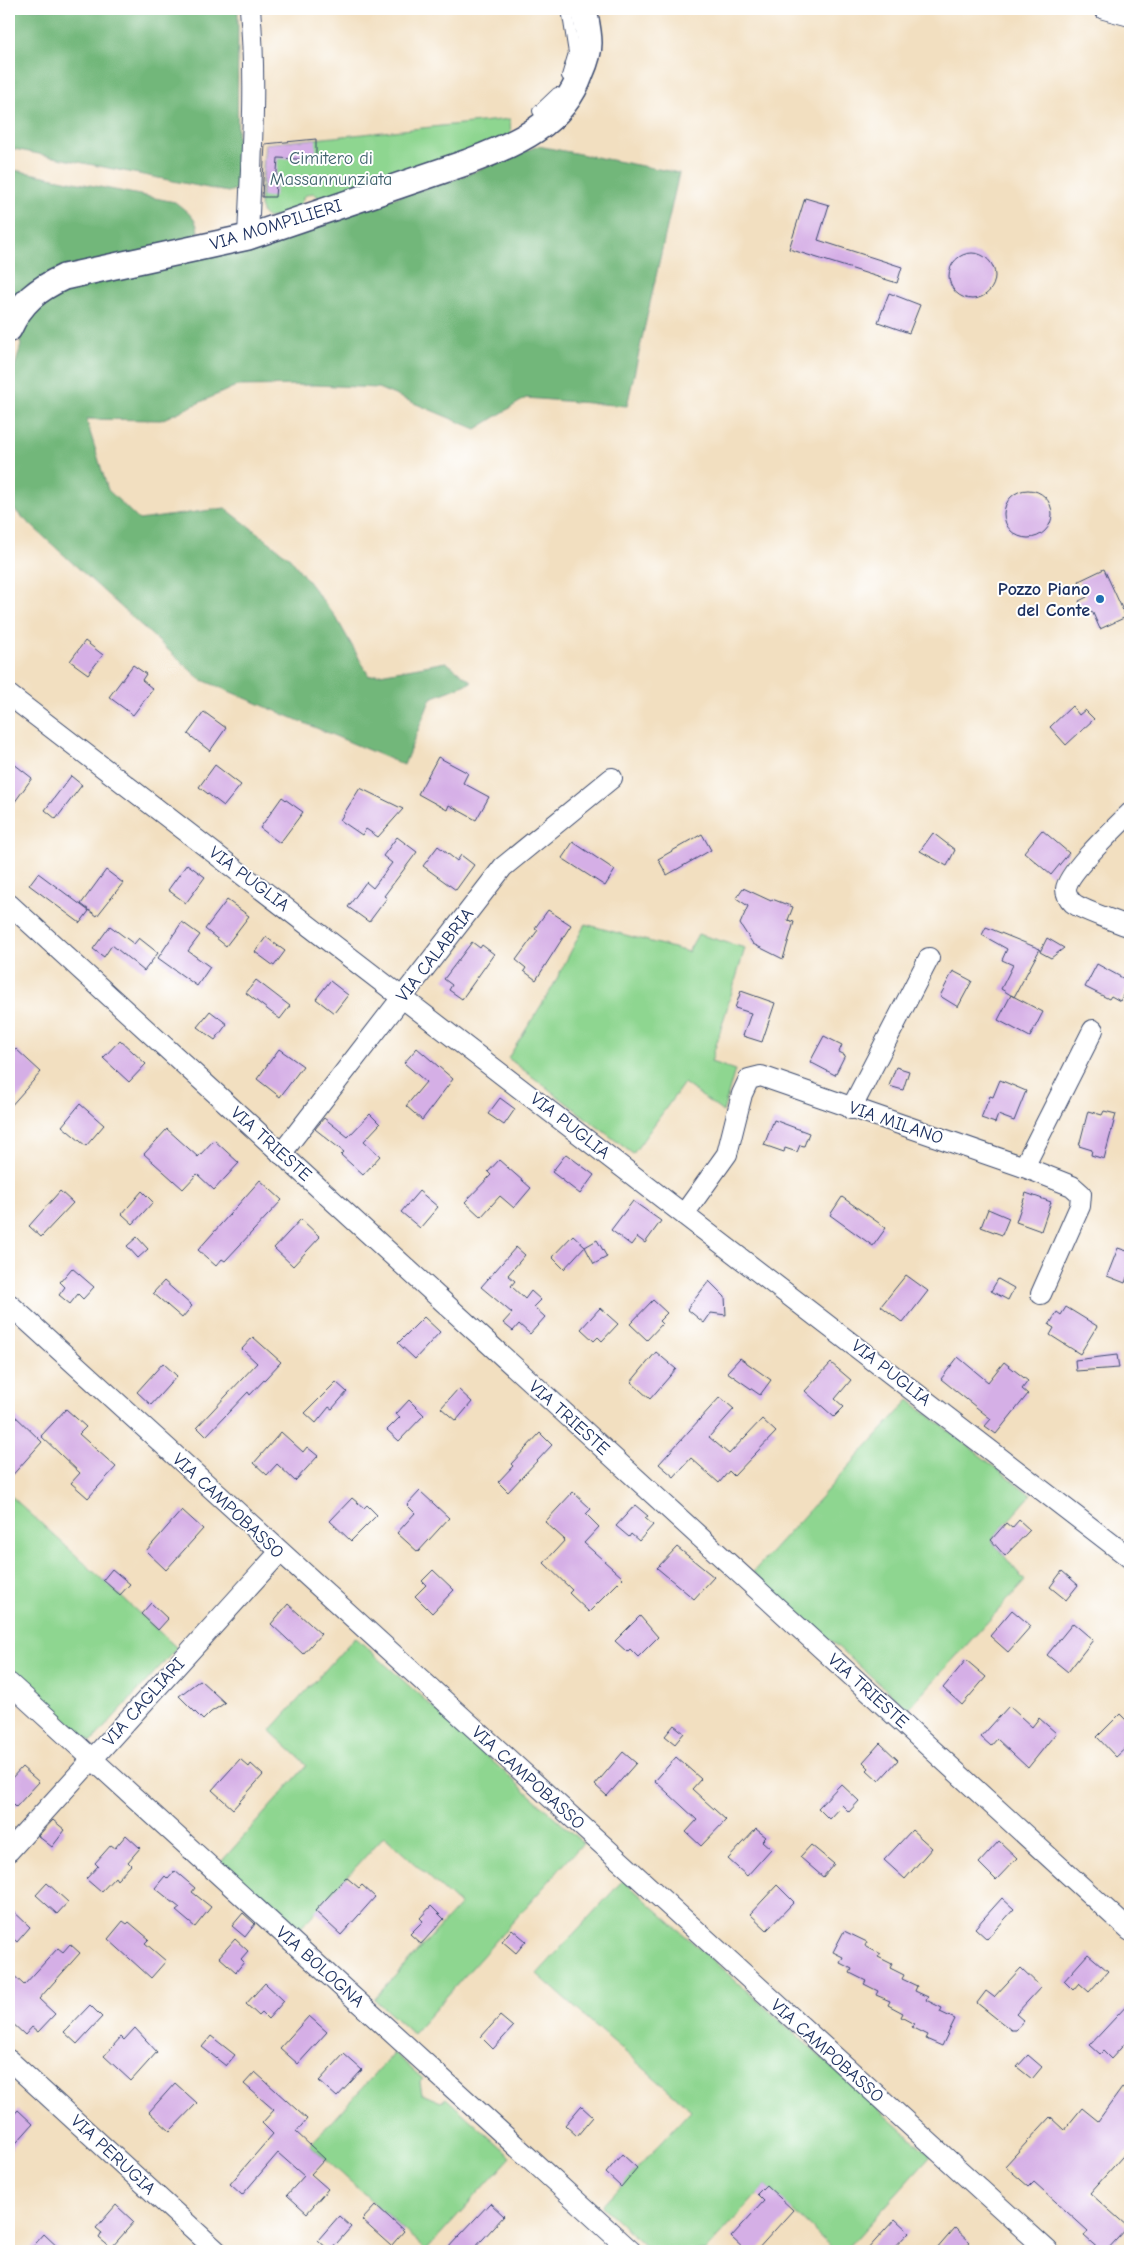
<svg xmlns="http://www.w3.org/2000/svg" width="1139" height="2260" viewBox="0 0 1139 2260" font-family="'Comic Neue',sans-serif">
  <rect width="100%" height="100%" fill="#fff"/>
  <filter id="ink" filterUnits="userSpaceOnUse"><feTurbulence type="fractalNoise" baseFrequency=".02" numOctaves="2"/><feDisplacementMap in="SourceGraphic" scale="10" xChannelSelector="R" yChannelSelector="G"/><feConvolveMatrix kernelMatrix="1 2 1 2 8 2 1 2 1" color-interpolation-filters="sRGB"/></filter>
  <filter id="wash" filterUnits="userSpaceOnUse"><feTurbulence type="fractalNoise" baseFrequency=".0096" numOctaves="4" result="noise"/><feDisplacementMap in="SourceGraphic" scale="20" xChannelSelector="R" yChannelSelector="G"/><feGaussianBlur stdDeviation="1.12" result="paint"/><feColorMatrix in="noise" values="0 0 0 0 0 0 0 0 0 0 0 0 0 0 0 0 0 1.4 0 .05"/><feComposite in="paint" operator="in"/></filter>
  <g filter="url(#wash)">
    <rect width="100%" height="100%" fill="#f2dfc0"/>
    <g fill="#8ed690" stroke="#548277">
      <polygon points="510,119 511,136 327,203 313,193 304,196 297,213 268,218 263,214 260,206 265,144"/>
      <polygon points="585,924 688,952 698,934 745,948 711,1062 735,1070 723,1112 684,1083 633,1154 508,1058 552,988"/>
      <polygon points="909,1400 1031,1495 991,1540 1025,1581 908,1709 753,1572"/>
      <polygon points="9,1494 177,1648 91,1742 9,1668"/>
      <polygon points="355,1637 583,1843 413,2034 374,1999 460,1905 384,1836 297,1932 221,1862 307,1765 270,1731"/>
      <polygon points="623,1880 931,2156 845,2251 835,2251 766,2185 705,2251 650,2251 602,2206 691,2110 537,1974"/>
      <polygon points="394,2053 423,2079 420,2082 422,2094 441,2102 446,2098 511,2157 426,2250 310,2145"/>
    </g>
    <g fill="#72b77a" stroke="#46736c">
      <polygon points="9,9 238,9 237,189 228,192 9,148"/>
      <polygon points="538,146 679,173 627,406 526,398 476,429 378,388 316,385 236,386 161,420 86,419 108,490 139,520 225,508 290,558 337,619 369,676 446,662 472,682 431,698 404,765 200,679 9,505 9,388 21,345 19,336 27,317 53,293 194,256 448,182"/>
      <path d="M9,169L175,202C186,211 198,218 198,233L192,238L9,306Z"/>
    </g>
    <g id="blocks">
      <g fill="#d5afe6">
        <polygon points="316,139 316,160 278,158 275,197 262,197 265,144"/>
        <polygon points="805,198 829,205 818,240 902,267 897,283 789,249"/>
        <circle cx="972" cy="276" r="23"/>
        <polygon points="889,293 920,305 909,333 878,322"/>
        <circle cx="1028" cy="514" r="24"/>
        <polygon points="1104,569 1126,617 1100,629 1092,611 1085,614 1079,601 1087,597 1079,581"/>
        <polygon points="85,641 103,655 88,674 70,661"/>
        <polygon points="133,665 146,674 142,680 153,689 133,715 109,697"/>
        <polygon points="1072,706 1079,715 1085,710 1094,719 1066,745 1050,727"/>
        <polygon points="204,712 226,728 210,751 188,734"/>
        <polygon points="438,757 468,773 463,783 489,797 476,820 449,805 447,810 418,794"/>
        <polygon points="9,760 32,778 9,810"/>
        <polygon points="215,765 241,785 224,806 199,787"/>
        <polygon points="71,776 82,785 56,819 45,810"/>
        <polygon points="360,788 403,809 378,837 366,829 362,835 340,820"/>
        <polygon points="282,797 303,812 280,843 260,828"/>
        <polygon points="1042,830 1069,853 1051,875 1024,852"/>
        <polygon points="933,833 955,850 947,866 920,851"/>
        <polygon points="702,834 711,850 667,875 658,859"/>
        <polygon points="397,837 417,852 384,896 387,898 369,922 348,907 366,882 373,888 392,863 383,856"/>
        <polygon points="573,842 615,870 605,886 562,858"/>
        <polygon points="438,846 457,861 461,855 474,865 456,890 423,866"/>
        <polygon points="187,864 205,877 186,903 168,890"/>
        <polygon points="106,870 123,883 97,916 81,904"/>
        <polygon points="38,873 89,911 80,923 29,885"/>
        <polygon points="743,888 771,901 772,899 793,907 788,920 794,922 783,959 753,944 740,924 748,906 736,898"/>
        <polygon points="227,900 249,916 226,946 205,929"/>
        <polygon points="548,910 571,925 536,980 524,971 526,968 516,960 538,930 535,928"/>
        <polygon points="182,922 200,935 188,951 210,967 197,986 158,958"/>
        <polygon points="110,926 134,944 139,938 158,953 144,971 112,945 104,957 93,949"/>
        <polygon points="986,927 1040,949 1014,997 1001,989 1013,965 1002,960 1007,949 982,935"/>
        <polygon points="266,937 285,951 274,966 255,952"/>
        <polygon points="1047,938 1064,948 1051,958 1040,952"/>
        <polygon points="472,942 480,948 482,945 494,954 462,999 449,990 452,985 444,979"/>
        <polygon points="1097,964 1130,982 1120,1001 1111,996 1109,999 1085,987"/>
        <polygon points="953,971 972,981 958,1007 940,996"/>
        <polygon points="256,980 290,1006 280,1019 246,993"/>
        <polygon points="330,981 348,995 334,1013 316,999"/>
        <polygon points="741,991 775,1003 762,1042 743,1036 751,1013 735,1008"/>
        <polygon points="1011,995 1043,1012 1030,1037 998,1020"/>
        <polygon points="210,1011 227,1024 215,1040 197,1027"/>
        <polygon points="824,1036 842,1045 839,1052 845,1055 835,1075 810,1062"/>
        <polygon points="120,1040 146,1064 129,1082 103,1058"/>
        <polygon points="417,1048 453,1079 422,1120 406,1106 426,1082 404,1063"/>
        <polygon points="16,1049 41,1072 9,1108 9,1057"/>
        <polygon points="279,1049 303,1066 280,1097 257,1079"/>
        <polygon points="896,1067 909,1071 903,1090 889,1086"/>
        <polygon points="1000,1080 1026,1091 1014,1121 998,1115 995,1123 981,1118 990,1096 993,1097"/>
        <polygon points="500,1098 515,1109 504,1125 488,1114"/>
        <polygon points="80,1104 104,1125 86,1146 62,1126"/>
        <polygon points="1088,1111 1102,1115 1104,1111 1116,1114 1104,1159 1091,1155 1092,1150 1079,1146"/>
        <polygon points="370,1114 380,1124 364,1141 380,1156 363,1175 341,1155 344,1152 315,1129 324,1118 348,1137"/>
        <polygon points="774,1120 809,1133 804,1146 800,1145 797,1152 785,1148 784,1152 764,1145"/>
        <polygon points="167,1129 198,1157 214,1140 239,1163 214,1190 197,1174 183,1189 144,1154"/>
        <polygon points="566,1154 594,1175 580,1194 552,1172"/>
        <polygon points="499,1160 531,1188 514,1208 500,1196 481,1217 465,1202 491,1175 488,1172"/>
        <polygon points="260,1180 282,1200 225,1261 222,1259 216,1266 198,1250"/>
        <polygon points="60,1191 73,1203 41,1237 29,1226"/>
        <polygon points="142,1191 153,1202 133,1224 122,1214"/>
        <polygon points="419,1191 438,1207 420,1228 401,1212"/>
        <polygon points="1026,1193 1051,1202 1041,1231 1016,1222"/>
        <polygon points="842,1197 886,1228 873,1246 830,1215"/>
        <polygon points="633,1201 661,1221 645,1243 637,1237 631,1245 611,1230"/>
        <polygon points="988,1209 1009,1218 1002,1235 981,1227"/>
        <polygon points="301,1219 320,1237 293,1266 274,1248"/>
        <polygon points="573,1235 585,1246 564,1269 552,1257"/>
        <polygon points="137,1237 148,1249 138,1258 127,1246"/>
        <polygon points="597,1240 607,1257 594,1264 585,1247"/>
        <polygon points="516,1247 525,1255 508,1275 515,1281 511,1286 525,1299 531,1291 541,1300 534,1307 545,1317 530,1334 519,1324 513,1331 503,1323 512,1313 481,1287"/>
        <polygon points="1118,1248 1130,1252 1130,1279 1127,1277 1125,1283 1107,1276"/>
        <polygon points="72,1268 94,1287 83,1299 78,1294 70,1304 59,1295 65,1287 60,1282"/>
        <polygon points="906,1275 928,1291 903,1323 881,1306"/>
        <polygon points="998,1279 1014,1288 1008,1300 991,1291"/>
        <polygon points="164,1281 192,1306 182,1318 153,1293"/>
        <polygon points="709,1281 725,1297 726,1315 711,1313 704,1323 687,1309"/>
        <polygon points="653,1300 667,1313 659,1321 662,1324 647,1340 630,1324"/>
        <polygon points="1066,1307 1097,1326 1080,1354 1050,1335 1054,1328 1049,1325 1057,1312 1061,1315"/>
        <polygon points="600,1308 618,1324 602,1341 598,1337 594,1341 581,1329"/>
        <polygon points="424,1317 440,1332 415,1359 398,1343"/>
        <polygon points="253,1337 281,1362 250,1395 248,1392 206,1436 197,1427 257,1363 242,1349"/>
        <polygon points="656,1352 676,1369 650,1399 631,1382"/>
        <polygon points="1117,1355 1119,1368 1076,1371 1075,1360"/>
        <polygon points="958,1357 988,1382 1004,1362 1028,1381 1022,1389 1028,1394 996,1434 985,1426 991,1419 941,1379"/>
        <polygon points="740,1358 771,1380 760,1395 727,1372"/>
        <polygon points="163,1363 177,1376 151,1405 137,1392"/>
        <polygon points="831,1363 851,1380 835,1399 844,1407 834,1417 805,1391"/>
        <polygon points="336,1382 347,1392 332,1409 329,1407 316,1423 305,1413"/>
        <polygon points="458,1389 472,1402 456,1421 441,1408"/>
        <polygon points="720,1397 734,1409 709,1437 729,1454 762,1419 776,1432 734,1476 729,1471 719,1483 691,1458 674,1477 659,1464"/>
        <polygon points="409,1400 424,1415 399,1441 387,1430 400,1417 396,1414"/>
        <polygon points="66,1409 86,1427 79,1434 116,1467 88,1498 71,1483 80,1473 41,1436"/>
        <polygon points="9,1410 42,1442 9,1479"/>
        <polygon points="281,1432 303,1452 307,1447 318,1456 295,1481 277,1464 267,1475 254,1463"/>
        <polygon points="540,1433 552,1445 508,1492 498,1482 513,1466 511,1464"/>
        <polygon points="420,1491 449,1518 418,1552 397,1533 415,1513 407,1505"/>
        <polygon points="573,1492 591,1509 586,1514 599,1527 584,1543 623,1578 589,1612 569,1593 572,1590 544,1563 565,1540 545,1522"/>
        <polygon points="352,1498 364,1508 367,1505 377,1515 351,1541 330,1521"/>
        <polygon points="635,1505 648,1516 645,1518 653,1525 639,1541 631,1534 629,1537 616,1526"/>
        <polygon points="182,1510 203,1529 166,1570 146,1551"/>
        <polygon points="1019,1520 1030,1530 1005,1556 991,1540 1006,1523 1012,1528"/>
        <polygon points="677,1547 714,1577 694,1599 657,1568"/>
        <polygon points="112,1569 130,1584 120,1595 103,1580"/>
        <polygon points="433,1570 454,1590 432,1613 415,1596 426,1585 422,1581"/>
        <polygon points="1062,1571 1078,1585 1066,1600 1050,1587"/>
        <polygon points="151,1603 168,1619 158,1630 141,1614"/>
        <polygon points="288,1604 321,1634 303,1654 271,1624"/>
        <polygon points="1012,1610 1031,1626 1008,1652 990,1636"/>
        <polygon points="640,1616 658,1637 638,1657 630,1649 627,1652 615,1641"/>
        <polygon points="1073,1623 1093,1640 1068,1672 1047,1655"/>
        <polygon points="966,1660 986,1677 962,1705 943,1688"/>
        <polygon points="200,1680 225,1703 211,1712 203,1720 179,1696"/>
        <polygon points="1009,1706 1032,1727 1039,1718 1056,1733 1028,1768 997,1739 991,1746 981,1737"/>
        <polygon points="1120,1714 1130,1724 1130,1744 1116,1757 1097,1737"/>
        <polygon points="674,1725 684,1733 675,1744 665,1736"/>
        <polygon points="880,1743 898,1760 879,1781 867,1770 869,1768 863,1762"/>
        <polygon points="623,1752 636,1763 607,1796 595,1785"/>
        <polygon points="676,1757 701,1779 692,1789 726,1820 701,1846 686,1832 697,1820 655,1781"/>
        <polygon points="240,1759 249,1767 251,1764 263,1775 233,1809 212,1790"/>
        <polygon points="22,1767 39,1782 16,1807 9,1800 9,1781"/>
        <polygon points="841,1784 859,1801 849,1812 842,1805 829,1819 818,1808"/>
        <polygon points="53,1820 65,1830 52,1847 38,1836"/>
        <polygon points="756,1829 766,1837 762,1841 771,1849 747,1876 728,1859"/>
        <polygon points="912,1830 932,1848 905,1879 884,1860"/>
        <polygon points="126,1835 140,1848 128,1862 131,1865 117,1880 115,1877 101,1892 86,1879 98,1866 95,1863 111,1845 115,1848"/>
        <polygon points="999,1841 1017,1858 996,1880 979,1863"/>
        <polygon points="811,1845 834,1864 823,1877 800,1857"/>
        <polygon points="175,1871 195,1888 192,1892 211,1907 195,1927 176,1911 180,1908 155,1888 165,1876 168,1879"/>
        <polygon points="346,1877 359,1888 362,1885 375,1897 341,1935 315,1911"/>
        <polygon points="47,1883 68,1902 57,1914 36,1895"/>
        <polygon points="777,1885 794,1902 767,1930 750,1914"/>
        <polygon points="1002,1898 1014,1909 987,1939 975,1928"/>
        <polygon points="431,1906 444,1919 421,1944 410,1934 423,1921 420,1918"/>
        <polygon points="9,1907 30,1927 17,1942 9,1935"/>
        <polygon points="243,1913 255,1924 245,1937 232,1926"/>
        <polygon points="123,1921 127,1924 129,1922 149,1939 145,1943 166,1961 151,1978 108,1939"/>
        <polygon points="512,1929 526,1941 516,1953 502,1941"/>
        <polygon points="844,1931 867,1942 865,1946 880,1954 878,1957 892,1964 890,1968 904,1975 902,1979 917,1986 915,1991 928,1997 926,2000 942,2008 940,2012 955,2019 942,2046 926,2039 928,2035 912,2027 914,2024 901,2017 903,2013 888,2005 890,2001 876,1995 878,1991 864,1984 866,1981 850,1973 852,1969 840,1963 843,1957 833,1952"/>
        <polygon points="235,1939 248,1951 241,1959 244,1962 236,1972 219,1957"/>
        <polygon points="70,1944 80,1953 39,1999 55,2014 38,2032 32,2027 25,2035 9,2020 9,1971 24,1985 58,1948 63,1952"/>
        <polygon points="1088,1954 1108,1971 1089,1992 1079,1983 1073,1990 1064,1981"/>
        <polygon points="1021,1968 1041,1987 1016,2014 1024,2021 1016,2030 1011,2030 977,2003 986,1991 994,1997"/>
        <polygon points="265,1983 284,2001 268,2019 262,2013 259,2016 246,2004"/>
        <polygon points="1130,2002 1130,2038 1111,2059 1103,2051 1100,2054 1090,2045"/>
        <polygon points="90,2005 102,2017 77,2044 64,2032"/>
        <polygon points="309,2016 327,2032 298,2064 280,2048"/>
        <polygon points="500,2016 513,2027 493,2049 481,2037"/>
        <polygon points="135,2028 157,2052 131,2081 104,2056 121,2037 124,2040"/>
        <polygon points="211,2036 235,2055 226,2066 202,2047"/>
        <polygon points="344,2054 362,2070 337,2097 319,2081"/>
        <polygon points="1028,2055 1042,2067 1032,2079 1017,2067"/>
        <polygon points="255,2072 307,2119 296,2132 325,2159 311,2174 328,2189 307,2213 287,2195 304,2176 278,2153 242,2195 230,2184 273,2134 262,2123 274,2110 244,2084"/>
        <polygon points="175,2083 197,2103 170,2131 149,2112"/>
        <polygon points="1122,2088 1130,2094 1130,2148 1090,2193 1128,2227 1106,2251 1101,2251 1084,2236 1088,2231 1034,2182 1029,2187 1005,2166 1050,2117 1064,2130 1082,2108 1098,2121"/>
        <polygon points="581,2106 593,2117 577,2136 565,2125"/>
        <polygon points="18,2110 33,2124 9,2151 9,2120"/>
        <polygon points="622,2154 637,2168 621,2187 606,2173"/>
        <polygon points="766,2185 793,2210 756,2251 746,2251 731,2237 764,2201 757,2194"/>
        <polygon points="490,2203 504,2216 472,2251 445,2251"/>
        <polygon points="116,2205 134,2222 111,2248 99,2238 102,2233 96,2228"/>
        <polygon points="376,2205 404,2231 391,2246 362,2220"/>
        <polygon points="339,2216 351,2227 330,2251 318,2240"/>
        <polygon points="895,2219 909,2232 891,2251 866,2251"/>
        <polygon points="955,2228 970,2242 962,2251 935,2251"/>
        <polygon points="44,2234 62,2251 29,2251"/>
      </g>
    </g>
  </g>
  <g filter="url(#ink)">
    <use href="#blocks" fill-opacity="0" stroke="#3b496d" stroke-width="1"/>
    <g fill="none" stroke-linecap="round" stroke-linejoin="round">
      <defs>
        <g id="service">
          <polyline points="567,9 574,53 567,76"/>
          <polyline points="538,111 557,93"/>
        </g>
        <g id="minor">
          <polyline points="1104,9 1130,16"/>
          <path d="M248,237C251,161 257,85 250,9"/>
          <polyline points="9,695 1130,1558"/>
          <path d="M1130,813C1117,826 1067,873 1066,889C1066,895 1069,899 1073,903C1083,911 1116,921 1130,927"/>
          <polyline points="9,904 1130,1931"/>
          <polyline points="851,1109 929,958"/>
          <polyline points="281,1154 503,867 612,778"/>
          <polyline points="1024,1167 1093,1030"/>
          <polyline points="684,1214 727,1154 742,1094 749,1079 761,1076 1024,1167 1072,1186 1081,1194 1080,1206 1041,1294"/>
          <polyline points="9,1304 1048,2251"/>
          <polyline points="9,1683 631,2251"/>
          <polyline points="9,1851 279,1553"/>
          <polyline points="9,2060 217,2251"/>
        </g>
        <path id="tertiary" d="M9,329C21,302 38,289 64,277L248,237L468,162C516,144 563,124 581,73C585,64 589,53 589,43C589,32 586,20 584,9"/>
      </defs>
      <use href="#service" stroke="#3b496d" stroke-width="12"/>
      <use href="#minor" stroke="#3b496d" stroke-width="22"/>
      <use href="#tertiary" stroke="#3b496d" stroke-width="28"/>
      <use href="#service" stroke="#fff" stroke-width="10"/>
      <use href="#minor" stroke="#fff" stroke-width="20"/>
      <use href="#tertiary" stroke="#fff" stroke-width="25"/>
    </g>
  </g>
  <circle fill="#1f6fb2" stroke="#fff" stroke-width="2" cx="1100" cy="599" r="5"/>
  <g text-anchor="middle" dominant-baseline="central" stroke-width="4" stroke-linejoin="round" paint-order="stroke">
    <g font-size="18" fill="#3e616d" stroke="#fff">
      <text x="331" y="158">Cimitero di<tspan x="331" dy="21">Massannunziata</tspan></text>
    </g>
    <g font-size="18" fill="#1b2f5e" stroke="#fff">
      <text transform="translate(276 225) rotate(-17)">VIA MOMPILIERI</text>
      <text transform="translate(249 879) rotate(37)">VIA PUGLIA</text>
      <text transform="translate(435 955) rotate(-52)">VIA CALABRIA</text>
      <text transform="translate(896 1123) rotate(19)">VIA MILANO</text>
      <text transform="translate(570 1126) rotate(38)">VIA PUGLIA</text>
      <text transform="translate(271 1144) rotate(42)">VIA TRIESTE</text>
      <text transform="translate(891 1373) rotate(38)">VIA PUGLIA</text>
      <text transform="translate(569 1418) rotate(42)">VIA TRIESTE</text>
      <text transform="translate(228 1506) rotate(43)">VIA CAMPOBASSO</text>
      <text transform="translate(868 1691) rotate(42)">VIA TRIESTE</text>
      <text transform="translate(144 1702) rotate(-48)">VIA CAGLIARI</text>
      <text transform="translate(528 1778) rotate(42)">VIA CAMPOBASSO</text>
      <text transform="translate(320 1967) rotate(42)">VIA BOLOGNA</text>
      <text transform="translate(827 2051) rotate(42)">VIA CAMPOBASSO</text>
      <text transform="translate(113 2155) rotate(43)">VIA PERUGIA</text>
    </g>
    <g font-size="18" font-weight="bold" fill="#1b2f5e" stroke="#fff" text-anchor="end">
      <text x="1090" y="589">Pozzo Piano<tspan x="1090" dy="21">del Conte</tspan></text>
    </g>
  </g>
  <rect width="1139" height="2260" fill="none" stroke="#fff" stroke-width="30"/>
</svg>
